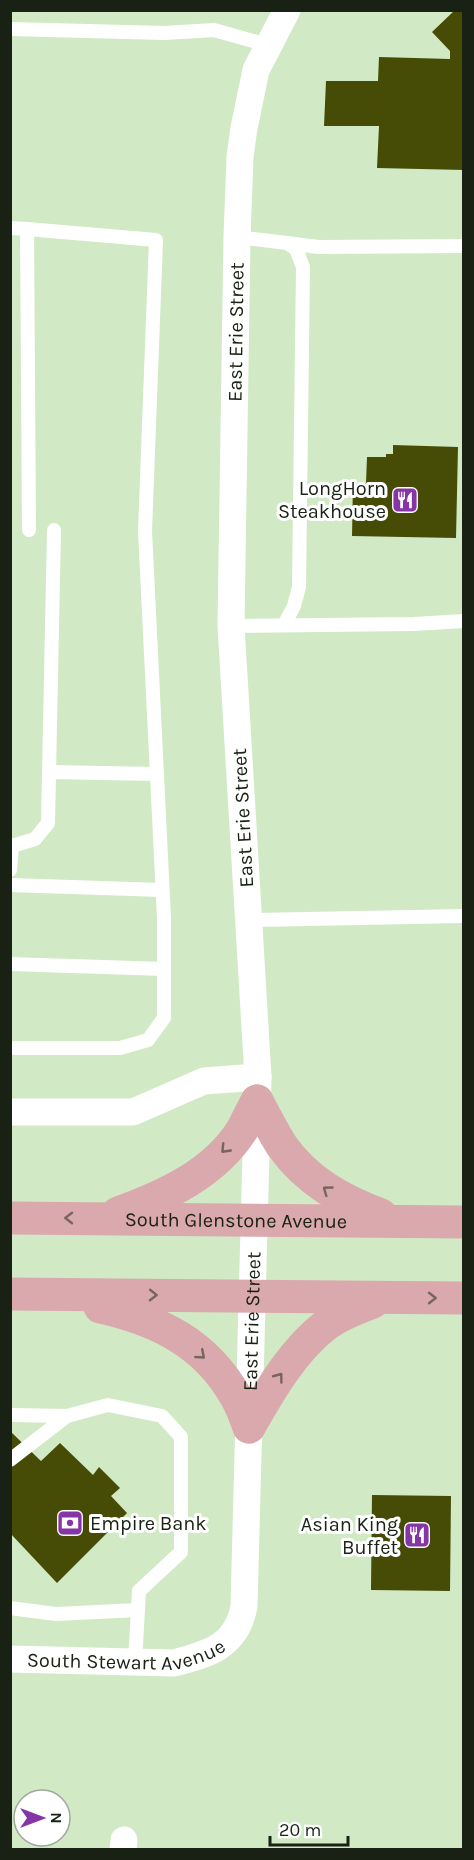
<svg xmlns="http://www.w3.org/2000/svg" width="474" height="1860" viewBox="0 0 474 1860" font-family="Karla,sans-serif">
  <rect width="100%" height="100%" fill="#d1eac5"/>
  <g fill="#464c05">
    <polygon points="455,10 464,10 464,170 377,168 379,126 324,126 326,81 378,81 379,57 450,59 450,51 432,32"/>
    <polygon points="393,445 458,447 456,538 352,536 353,483 366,483 367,457 386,457 386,454 393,454"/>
    <polygon points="10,1431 41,1461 60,1443 93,1475 99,1467 120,1488 111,1496 127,1513 57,1583 10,1533"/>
    <polygon points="372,1495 451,1496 450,1591 371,1590"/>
  </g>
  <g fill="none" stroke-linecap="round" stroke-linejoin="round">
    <g stroke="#fff" stroke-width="14">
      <polyline points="10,29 164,33 214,30 268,45"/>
      <polyline points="10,228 27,229"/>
      <polyline points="237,237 287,243 296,249 303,267 299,587 294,606 284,625"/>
      <polyline points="287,243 318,247 464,246"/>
      <polyline points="231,626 414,624 464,621"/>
      <polyline points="49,772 157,774"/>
      <polyline points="10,870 12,846 35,839 48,823 54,530"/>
      <polyline points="10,885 162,890"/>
      <polyline points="249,920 464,916"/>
      <polyline points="10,964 164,969"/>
      <polyline points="10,1048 120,1048 148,1040 164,1018 164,918 145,531 156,240 27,229 29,530"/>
      <polyline points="10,1415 67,1416 108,1405 162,1416 181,1437 181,1552 139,1591 135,1662"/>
      <polyline points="10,1460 67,1416"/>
      <polyline points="10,1608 56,1614 138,1610"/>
    </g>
    <g stroke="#fff" stroke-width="27">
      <polyline points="10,1112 133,1112 204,1081 258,1077"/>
      <path id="s1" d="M10,1659L174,1663C209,1654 237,1646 244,1606L258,1077L231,626L237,237L240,157L244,128L256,70L287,10"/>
      <polyline points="123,1850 124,1840"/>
    </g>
    <g stroke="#daa9ad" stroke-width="33">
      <path d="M257,1101C265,1116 273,1132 282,1146C307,1181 341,1200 381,1215"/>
      <path d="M118,1213C165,1196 214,1174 242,1130C247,1121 252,1110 257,1101"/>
      <path id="s2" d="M10,1218L464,1222"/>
      <polyline points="10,1294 464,1298"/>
      <path d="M100,1307C158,1320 206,1343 236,1397C242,1407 245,1417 249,1427"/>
      <path d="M249,1427C270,1390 293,1350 327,1324C341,1314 357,1308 373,1302"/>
    </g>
  </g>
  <defs><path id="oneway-chevron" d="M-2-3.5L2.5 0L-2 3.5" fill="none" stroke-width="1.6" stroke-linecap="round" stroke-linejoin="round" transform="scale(1.5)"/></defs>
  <g stroke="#796560">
    <use href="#oneway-chevron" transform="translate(225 1149) rotate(134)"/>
    <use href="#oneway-chevron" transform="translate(327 1190) rotate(-144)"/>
    <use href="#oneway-chevron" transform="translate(69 1218) rotate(-180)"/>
    <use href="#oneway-chevron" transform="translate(153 1295) rotate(1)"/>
    <use href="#oneway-chevron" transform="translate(432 1298)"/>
    <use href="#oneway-chevron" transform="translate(201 1355) rotate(41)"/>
    <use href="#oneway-chevron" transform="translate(279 1377) rotate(-53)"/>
  </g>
  <defs>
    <symbol id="restaurant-square" viewBox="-11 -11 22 22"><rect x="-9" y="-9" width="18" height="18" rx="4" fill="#8535a5" stroke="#fff"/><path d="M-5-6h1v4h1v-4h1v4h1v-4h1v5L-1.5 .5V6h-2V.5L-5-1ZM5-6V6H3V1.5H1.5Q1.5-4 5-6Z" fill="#fff"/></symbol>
    <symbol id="bank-square" viewBox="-11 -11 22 22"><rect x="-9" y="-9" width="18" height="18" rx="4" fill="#8535a5" stroke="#fff"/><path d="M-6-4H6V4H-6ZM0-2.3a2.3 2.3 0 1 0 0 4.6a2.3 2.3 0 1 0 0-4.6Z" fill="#fff"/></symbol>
  </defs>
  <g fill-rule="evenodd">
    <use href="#restaurant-square" x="390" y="485" width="30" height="30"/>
    <use href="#bank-square" x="55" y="1508" width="30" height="30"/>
    <use href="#restaurant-square" x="402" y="1520" width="30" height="30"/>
  </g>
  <g text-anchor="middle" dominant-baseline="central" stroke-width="6" stroke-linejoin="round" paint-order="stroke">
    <g font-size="20" fill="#182113" stroke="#fff">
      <text stroke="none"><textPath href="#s1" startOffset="1536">East Erie Street</textPath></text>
      <text transform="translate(243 818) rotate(-93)">East Erie Street</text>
      <text stroke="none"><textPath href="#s2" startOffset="226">South Glenstone Avenue</textPath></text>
      <text stroke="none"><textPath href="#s1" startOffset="546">East Erie Street</textPath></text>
      <text stroke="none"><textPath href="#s1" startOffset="117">South Stewart Avenue</textPath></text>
    </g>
    <g font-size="20" fill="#182113" stroke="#fff" text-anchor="end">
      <text x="386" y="488">LongHorn<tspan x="386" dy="23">Steakhouse</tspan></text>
      <text x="90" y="1523" text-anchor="start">Empire Bank</text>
      <text x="398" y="1524">Asian King<tspan x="398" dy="23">Buffet</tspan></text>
    </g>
  </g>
  <rect width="474" height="1860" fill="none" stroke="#182113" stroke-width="24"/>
  <g transform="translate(42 1818) rotate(90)"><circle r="28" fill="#ffffff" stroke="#a3a6a1" stroke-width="1.5"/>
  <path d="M0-4.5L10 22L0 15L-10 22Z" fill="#8535a5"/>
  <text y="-9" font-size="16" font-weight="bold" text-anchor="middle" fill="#182113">N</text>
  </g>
  <path d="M270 1836v9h78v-9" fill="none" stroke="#182113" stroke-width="3"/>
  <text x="279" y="1836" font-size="18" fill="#182113" stroke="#ffffff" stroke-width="4.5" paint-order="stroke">20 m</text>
</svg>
